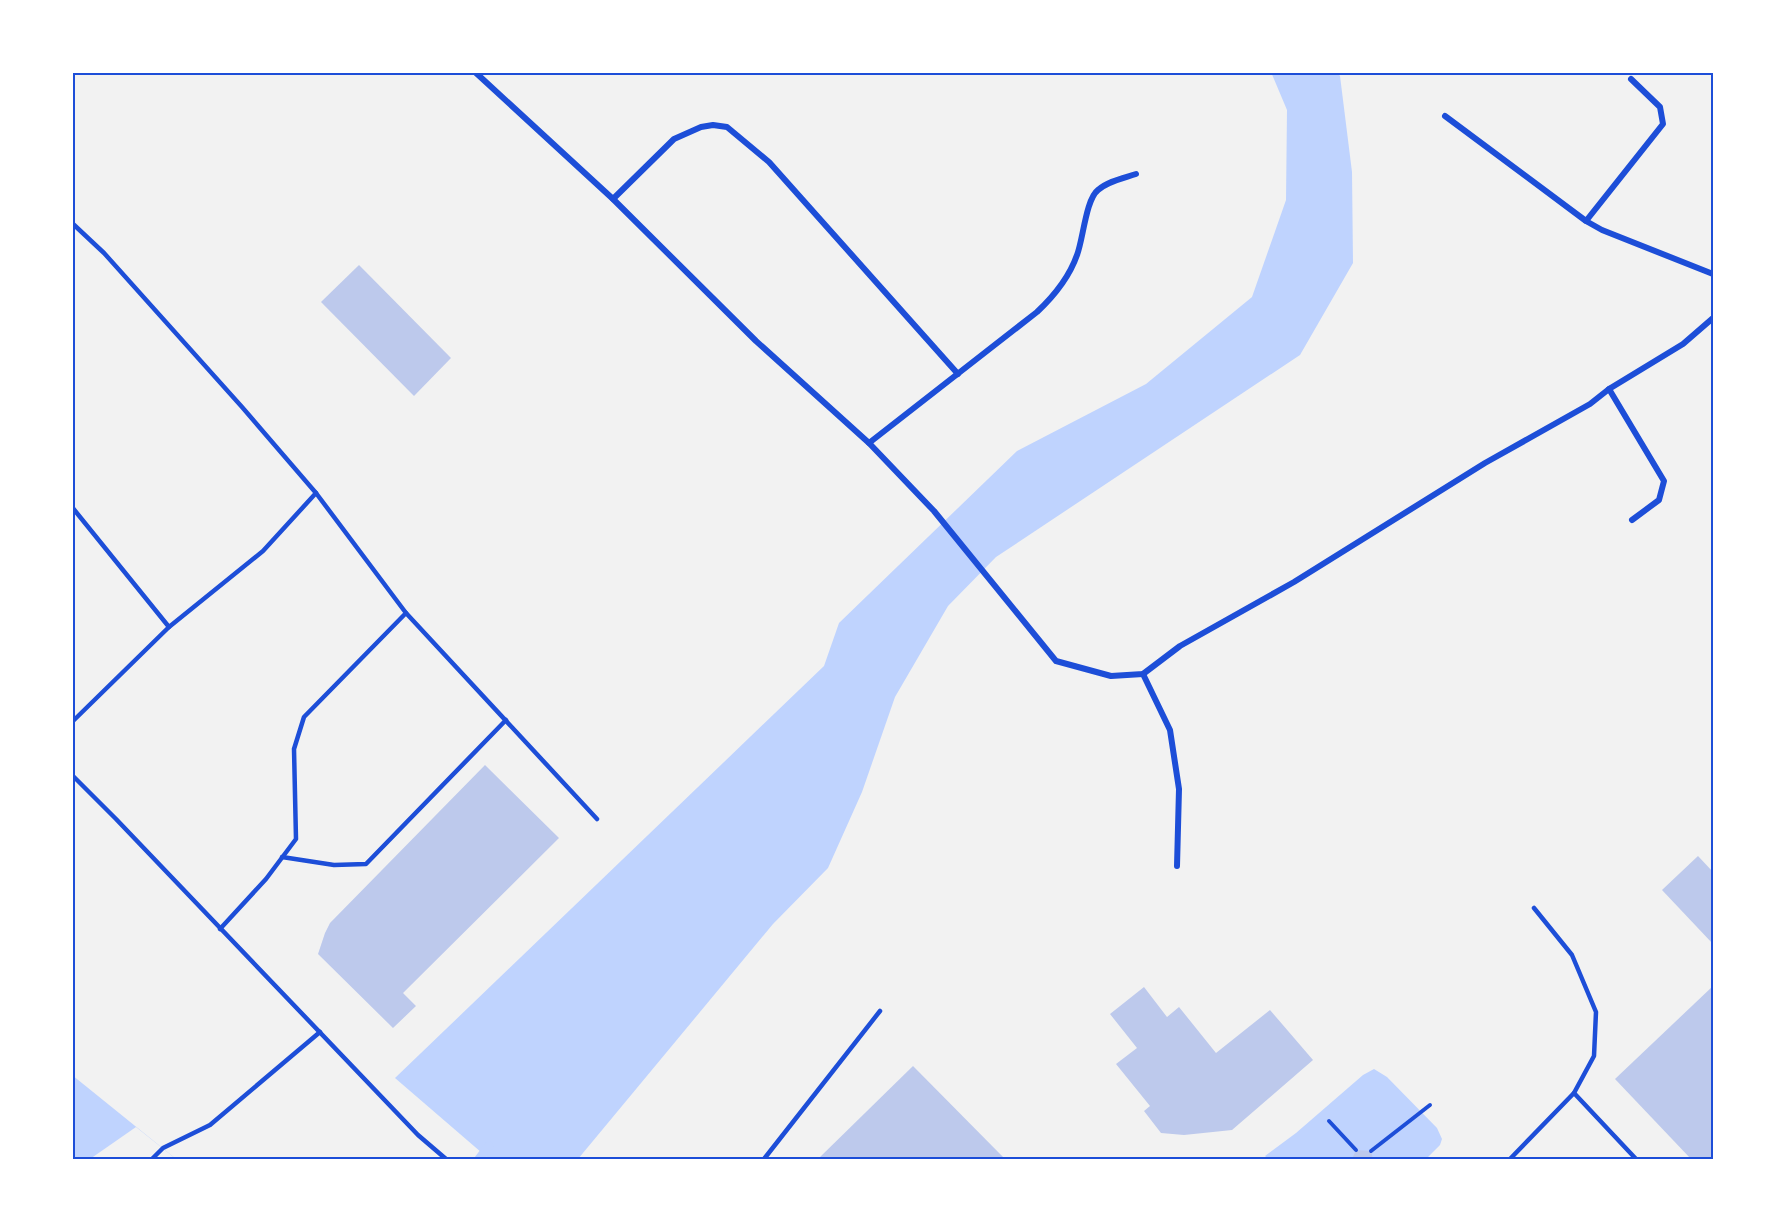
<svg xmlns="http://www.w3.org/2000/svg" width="1785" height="1231" viewBox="0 0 1785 1231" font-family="Inter,sans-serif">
  <rect width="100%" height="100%" fill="#f2f2f2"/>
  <g fill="#bfd3fe">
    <polygon points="1271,72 1337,72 1340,76 1352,172 1353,263 1300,355 996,557 948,606 895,697 862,792 828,868 773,924 578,1159 489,1159 395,1078 824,666 839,623 1017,451 1146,384 1252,297 1286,200 1287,110"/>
    <polygon points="1374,1069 1387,1077 1437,1128 1442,1139 1440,1145 1426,1159 1268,1159 1265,1156 1296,1133 1363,1075"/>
    <polygon points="72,1075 176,1159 72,1159"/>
  </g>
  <polygon fill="#f2f2f2" points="136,1127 176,1159 90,1159"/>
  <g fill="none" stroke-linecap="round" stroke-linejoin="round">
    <polyline stroke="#bfd3fe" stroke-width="9" points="479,1159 489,1146"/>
  </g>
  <g fill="#bdc9ec">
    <polygon points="359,265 451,358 414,396 321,302"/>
    <polygon points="485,765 559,838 403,993 416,1006 393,1028 318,954 325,933 330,923"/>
    <polygon points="1698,856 1713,872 1713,944 1662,890"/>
    <polygon points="1713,986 1713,1159 1691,1159 1615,1079"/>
    <polygon points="1144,987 1167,1017 1179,1007 1216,1053 1270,1010 1313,1060 1232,1130 1184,1135 1161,1133 1144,1111 1150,1106 1116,1064 1137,1048 1110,1014"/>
    <polygon points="913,1066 1005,1159 818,1159"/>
    <polygon points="1356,1150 1371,1151 1373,1159 1352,1159"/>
  </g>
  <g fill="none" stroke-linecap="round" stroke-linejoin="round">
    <g stroke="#1d4ed8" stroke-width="4">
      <polyline points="1329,1121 1356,1150"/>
      <polyline points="1371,1151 1430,1105"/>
    </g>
    <g stroke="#1d4ed8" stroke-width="4.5">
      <polyline points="72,223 104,253 242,407 316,493 406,613 597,819"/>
      <polyline points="72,507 169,627"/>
      <polyline points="72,722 169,627 263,551 316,493"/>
      <polyline points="72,775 116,819 418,1135 446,1159"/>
      <polyline points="282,857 334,865 366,864 506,720"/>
      <polyline points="220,929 266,879 296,839 294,749 304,717 406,613"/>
      <polyline points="1574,1093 1636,1159"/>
      <polyline points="152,1159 163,1148 210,1125 320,1032"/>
      <polyline points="764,1159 880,1011"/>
      <polyline points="1510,1159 1574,1093 1594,1056 1596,1012 1572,955 1534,908"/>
    </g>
    <g stroke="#1d4ed8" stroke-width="6">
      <polyline points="475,72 613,199 756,341 869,443 934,511 1056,661 1111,676 1143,674 1180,646 1294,582 1485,463 1590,404 1609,389 1683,344 1713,318"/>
      <polyline points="1445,116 1586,221 1602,230 1713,274"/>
      <polyline points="613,199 674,139 701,127 713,125 727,127 769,162 958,374"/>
      <polyline points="1586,221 1663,124 1660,107 1631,79"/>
      <polyline points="1609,389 1664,481 1659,500 1632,520"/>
      <path d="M869,443L1037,312C1054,296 1069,278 1077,255C1083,240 1086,199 1098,190C1108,181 1124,178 1136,174"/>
      <polyline points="1143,674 1170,730 1179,789 1177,866"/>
    </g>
  </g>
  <rect width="1785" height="1231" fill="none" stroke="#ffffff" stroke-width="147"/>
  <rect x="74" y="74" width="1638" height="1084" fill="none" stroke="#1d4ed8" stroke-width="2"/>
</svg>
